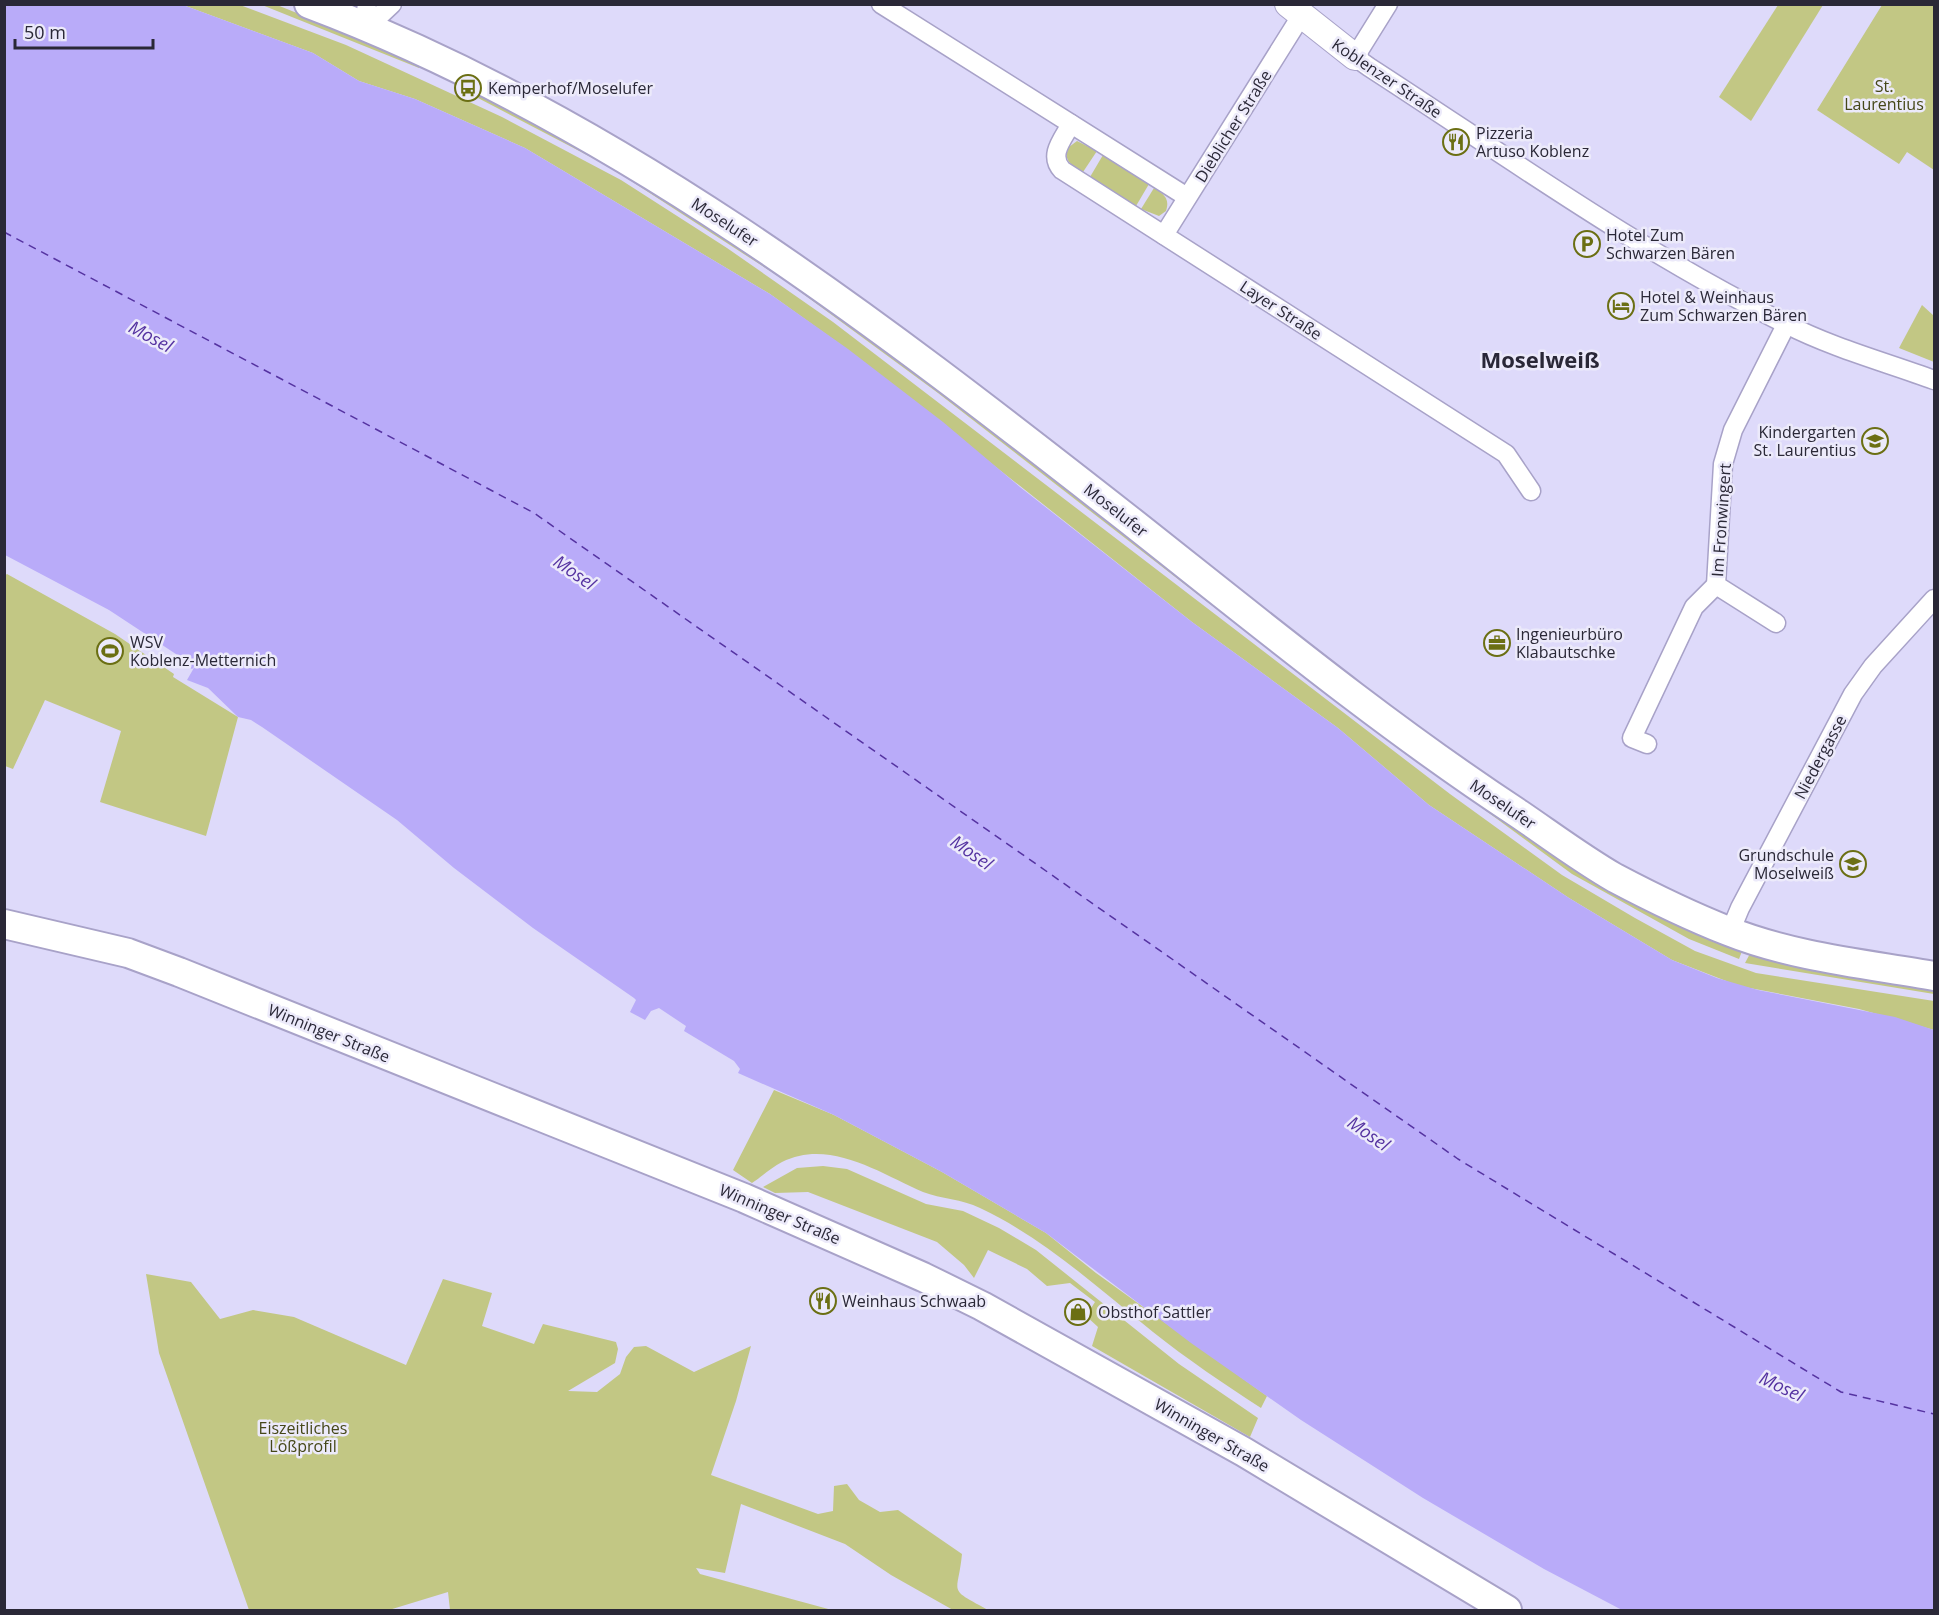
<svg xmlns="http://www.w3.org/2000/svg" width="1939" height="1615" viewBox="0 0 1939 1615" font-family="'Open Sans',sans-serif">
  <rect width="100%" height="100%" fill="#dedafa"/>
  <g fill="#c2c784">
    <polygon points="183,5 240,5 346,45 502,117 621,180 727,248 833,322 1450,794 1562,875 1635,918 1695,951 1756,973 1934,1001 1934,1030 1859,1009 1739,986 1672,960 1569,898 1429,805 1338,728 1192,622 848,350 770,294 525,148 415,99 359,81 313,53"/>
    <polygon points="262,5 277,5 421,63 419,68"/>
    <polygon points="1778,5 1823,5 1751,121 1719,97"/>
    <polygon points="1882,5 1934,5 1934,170 1907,152 1899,164 1817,110"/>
    <polygon points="481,92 610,159 793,274 1311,675 1744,946 1739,959 1689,939 1572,874 1308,680 938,393 787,282 608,166 478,98"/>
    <path d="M1077,141L1097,151L1083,172C1072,166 1062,160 1069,147Z"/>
    <polygon points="1103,155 1149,184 1136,206 1090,177"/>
    <path d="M1154,188C1164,194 1170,199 1166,211L1159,216L1141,209Z"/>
    <polygon points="1922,305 1934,316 1934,362 1899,348"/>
    <polygon points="7,574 115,634 174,674 173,677 238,717 206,836 100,802 121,731 45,700 13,769 5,766 4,576"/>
    <polygon points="1753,948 1934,986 1934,994 1745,963"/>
    <path d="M774,1090L834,1115L942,1172L1046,1233L1096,1273L1267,1396L1261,1408C1224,1384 1187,1359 1153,1332C1098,1288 1044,1238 980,1208C962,1199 941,1199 923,1192C880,1173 829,1138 782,1162C771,1168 761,1177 752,1183L733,1170Z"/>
    <polygon points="823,1166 847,1169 926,1204 963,1211 999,1228 1036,1250 1179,1364 1258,1418 1250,1437 1092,1346 1098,1327 1086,1316 1095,1302 1070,1283 1047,1286 1027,1269 988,1250 974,1278 964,1265 937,1242 808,1192 775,1193 763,1187 797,1168"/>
    <path d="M146,1274L191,1282L220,1319L253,1310L294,1317L406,1365L443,1279L492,1293L482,1326L534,1344L543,1324L616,1342L618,1349L615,1363L568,1391L597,1392L620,1374L626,1357L634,1347L646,1346L694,1372L751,1346L736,1401L711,1475L818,1514L833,1511L834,1486L847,1484L859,1500L880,1512L898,1510L962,1554C958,1596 946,1587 988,1610H953L891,1575L845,1544L741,1504L725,1573L696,1568L700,1574L832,1610H450L448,1592L389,1610H249L159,1353Z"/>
  </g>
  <polygon fill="#b9abf9" points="4,5 183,5 313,53 359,81 415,99 525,148 770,294 848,349 943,422 1020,487 1192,622 1338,728 1429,805 1569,898 1672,960 1717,978 1758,990 1895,1017 1934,1030 1934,1610 1622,1610 1544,1569 1423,1498 1301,1420 1191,1343 1046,1233 942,1172 834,1115 738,1073 740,1069 734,1061 684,1031 686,1026 659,1008 651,1011 645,1020 630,1012 636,1000 634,998 533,928 454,868 397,820 262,727 251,720 238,717 208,688 187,680 195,666 192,669 186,665 188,662 109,610 5,555"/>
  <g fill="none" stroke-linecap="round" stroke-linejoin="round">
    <polyline stroke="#5533a1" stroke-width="1.5" stroke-dasharray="8 6" stroke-linecap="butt" points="4,232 534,513 1458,1159 1841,1392 1934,1414"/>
    <defs>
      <g id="street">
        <polyline points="367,4 364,25 374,21 392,4"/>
        <polyline points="881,4 1187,197"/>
        <path d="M1388,4L1355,57L1369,67C1505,155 1640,252 1786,324C1833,348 1885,362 1934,380"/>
        <path d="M1071,124C1063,139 1048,155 1062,170L1506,454L1531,491"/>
        <polyline points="1164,235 1301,16"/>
        <polyline points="1776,623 1716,585 1723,464 1733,430 1786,325"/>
        <polyline points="1647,744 1632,738 1694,607 1716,585"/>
        <polyline points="1730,932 1740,908 1853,694 1873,666 1934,599"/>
      </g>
      <polyline id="secondary" points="1288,4 1355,57"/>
      <g id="primary">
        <path d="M309,4C614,119 874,320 1128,519C1256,620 1382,724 1519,814C1550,835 1582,859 1615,878C1651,897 1690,916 1728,931C1793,957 1866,964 1934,976"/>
        <polyline points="4,924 128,953 179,972 744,1198 923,1277 982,1306 1244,1452 1507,1610"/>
      </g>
    </defs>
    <use href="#street" stroke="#a8a2c8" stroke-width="21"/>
    <use href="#secondary" stroke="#a8a2c8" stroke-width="28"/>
    <use href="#primary" stroke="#a8a2c8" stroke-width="32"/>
    <use href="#street" stroke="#fff" stroke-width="18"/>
    <use href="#secondary" stroke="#fff" stroke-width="26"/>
    <use href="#primary" stroke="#fff" stroke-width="28"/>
  </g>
  <defs>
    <symbol id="bus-ring" viewBox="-11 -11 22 22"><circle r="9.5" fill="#eceafa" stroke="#6b6f13" stroke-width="1.5"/><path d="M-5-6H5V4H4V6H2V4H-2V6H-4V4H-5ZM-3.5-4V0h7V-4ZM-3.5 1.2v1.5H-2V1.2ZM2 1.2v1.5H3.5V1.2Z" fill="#6b6f13"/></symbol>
    <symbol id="restaurant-ring" viewBox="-11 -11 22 22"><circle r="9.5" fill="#eceafa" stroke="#6b6f13" stroke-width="1.5"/><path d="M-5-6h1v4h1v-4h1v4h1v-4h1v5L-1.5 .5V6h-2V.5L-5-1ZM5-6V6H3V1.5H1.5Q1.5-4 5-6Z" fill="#6b6f13"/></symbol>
    <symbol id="parking-ring" viewBox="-11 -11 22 22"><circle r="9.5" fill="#eceafa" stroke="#6b6f13" stroke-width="1.5"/><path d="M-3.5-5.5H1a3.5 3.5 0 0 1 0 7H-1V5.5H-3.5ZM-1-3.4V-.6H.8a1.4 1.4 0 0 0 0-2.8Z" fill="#6b6f13"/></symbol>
    <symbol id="hotel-ring" viewBox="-11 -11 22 22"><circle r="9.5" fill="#eceafa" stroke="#6b6f13" stroke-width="1.5"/><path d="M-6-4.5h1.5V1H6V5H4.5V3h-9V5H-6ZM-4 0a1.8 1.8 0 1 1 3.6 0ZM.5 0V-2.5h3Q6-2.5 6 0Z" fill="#6b6f13"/></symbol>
    <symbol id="school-ring" viewBox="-11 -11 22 22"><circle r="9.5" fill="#eceafa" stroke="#6b6f13" stroke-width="1.5"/><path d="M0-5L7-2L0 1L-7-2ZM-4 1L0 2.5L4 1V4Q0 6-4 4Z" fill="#6b6f13"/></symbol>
    <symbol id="office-ring" viewBox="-11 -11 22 22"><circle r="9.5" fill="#eceafa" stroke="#6b6f13" stroke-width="1.5"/><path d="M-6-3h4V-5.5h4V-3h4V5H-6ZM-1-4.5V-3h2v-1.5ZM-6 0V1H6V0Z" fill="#6b6f13"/></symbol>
    <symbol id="stadium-ring" viewBox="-11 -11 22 22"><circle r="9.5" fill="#eceafa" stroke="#6b6f13" stroke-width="1.5"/><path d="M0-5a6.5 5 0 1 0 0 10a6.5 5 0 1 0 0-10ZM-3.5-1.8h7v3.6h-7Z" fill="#6b6f13"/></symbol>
    <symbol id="shop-ring" viewBox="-11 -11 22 22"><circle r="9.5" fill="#eceafa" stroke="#6b6f13" stroke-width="1.5"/><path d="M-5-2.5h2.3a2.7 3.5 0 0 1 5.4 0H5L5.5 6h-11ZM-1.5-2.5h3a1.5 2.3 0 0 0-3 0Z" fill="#6b6f13"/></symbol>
  </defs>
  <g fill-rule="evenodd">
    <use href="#bus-ring" x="453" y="73" width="30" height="30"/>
    <use href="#restaurant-ring" x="1441" y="127" width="30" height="30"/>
    <use href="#parking-ring" x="1572" y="229" width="30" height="30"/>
    <use href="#hotel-ring" x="1606" y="291" width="30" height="30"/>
    <use href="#school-ring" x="1860" y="426" width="30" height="30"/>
    <use href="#office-ring" x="1482" y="628" width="30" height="30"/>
    <use href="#stadium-ring" x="95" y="636" width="30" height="30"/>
    <use href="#school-ring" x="1838" y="849" width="30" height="30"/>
    <use href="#restaurant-ring" x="808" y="1286" width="30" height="30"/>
    <use href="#shop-ring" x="1063" y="1297" width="30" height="30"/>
  </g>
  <g text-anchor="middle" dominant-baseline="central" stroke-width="5" stroke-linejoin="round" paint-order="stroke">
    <g font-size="16" fill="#2a2837" stroke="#eceafa">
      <text transform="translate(1387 78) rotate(34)">Koblenzer Straße</text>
      <text transform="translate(1233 126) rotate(-58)">Dieblicher Straße</text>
      <text transform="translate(725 222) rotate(33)">Moselufer</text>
      <text transform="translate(1281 310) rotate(33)">Layer Straße</text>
      <text transform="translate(1116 510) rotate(38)">Moselufer</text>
      <text transform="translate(1721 520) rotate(-86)">Im Fronwingert</text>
      <text transform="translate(1820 757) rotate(-62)">Niedergasse</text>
      <text transform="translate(1503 804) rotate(34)">Moselufer</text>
      <text transform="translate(329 1033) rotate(22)">Winninger Straße</text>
      <text transform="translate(780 1214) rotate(23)">Winninger Straße</text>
      <text transform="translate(1212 1435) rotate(30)">Winninger Straße</text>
    </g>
    <g font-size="16" fill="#454718" stroke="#eceafa">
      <text x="1884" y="86">St.<tspan x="1884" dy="18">Laurentius</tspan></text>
      <text x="303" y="1428">Eiszeitliches<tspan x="303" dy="18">Lößprofil</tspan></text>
    </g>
    <g font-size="16" fill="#2a2837" stroke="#eceafa" text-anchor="start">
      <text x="488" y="88">Kemperhof/Moselufer</text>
      <text x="1476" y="133">Pizzeria<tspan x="1476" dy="18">Artuso Koblenz</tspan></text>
      <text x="1606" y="235">Hotel Zum<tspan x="1606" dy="18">Schwarzen Bären</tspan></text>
      <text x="1640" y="297">Hotel &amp; Weinhaus<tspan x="1640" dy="18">Zum Schwarzen Bären</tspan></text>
      <text x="1856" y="432" text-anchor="end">Kindergarten<tspan x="1856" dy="18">St. Laurentius</tspan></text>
      <text x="1516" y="634">Ingenieurbüro<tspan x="1516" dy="18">Klabautschke</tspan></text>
      <text x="130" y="642">WSV<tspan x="130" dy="18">Koblenz-Metternich</tspan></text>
      <text x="1834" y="855" text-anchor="end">Grundschule<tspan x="1834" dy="18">Moselweiß</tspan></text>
      <text x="842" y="1301">Weinhaus Schwaab</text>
      <text x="1098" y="1312">Obsthof Sattler</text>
    </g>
    <g font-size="18" font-style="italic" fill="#5533a1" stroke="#eceafa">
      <text transform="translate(151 336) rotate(28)">Mosel</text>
      <text transform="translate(575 572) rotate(35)">Mosel</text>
      <text transform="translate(972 852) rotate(35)">Mosel</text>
      <text transform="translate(1369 1133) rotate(35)">Mosel</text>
      <text transform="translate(1782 1386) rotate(25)">Mosel</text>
    </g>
    <g font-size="22" font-weight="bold" fill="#2a2837" stroke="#eceafa">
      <text x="1540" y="359">Moselweiß</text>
    </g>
  </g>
  <rect width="1939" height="1615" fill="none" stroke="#2a2837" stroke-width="12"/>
  <path d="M15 39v9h138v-9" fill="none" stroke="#2a2837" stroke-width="3"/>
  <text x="24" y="39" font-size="18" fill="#2a2837" stroke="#eceafa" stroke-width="4.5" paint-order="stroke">50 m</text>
</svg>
